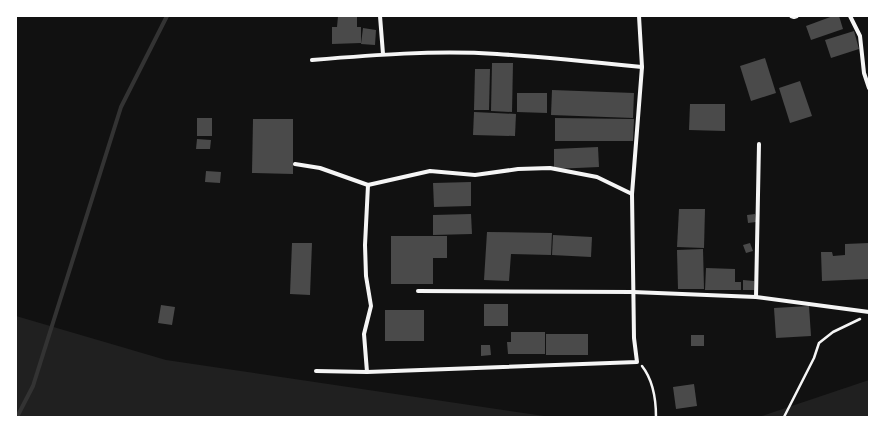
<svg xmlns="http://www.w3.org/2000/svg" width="885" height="433" viewBox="0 0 885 433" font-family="'Source Sans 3',sans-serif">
  <rect width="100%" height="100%" fill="#111"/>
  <g fill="#202020">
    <polygon points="16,316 166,360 551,417 16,417"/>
    <polygon points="869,380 869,417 759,417"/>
  </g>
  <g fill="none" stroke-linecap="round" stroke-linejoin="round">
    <polyline stroke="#333" stroke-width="4" points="17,417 33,386 121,107 167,16"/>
  </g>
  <g fill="#4a4a4a">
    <polygon points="338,16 357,16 357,27 361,27 361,43 332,44 332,27 337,27"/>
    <polygon points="833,16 839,16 843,29 811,40 806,26"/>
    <polygon points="363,28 376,30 375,45 361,44"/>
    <polygon points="854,31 859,49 831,58 825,40"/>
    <polygon points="765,58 776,93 751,101 740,66"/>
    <polygon points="492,63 513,63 512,112 491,111"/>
    <polygon points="475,69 490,69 489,110 474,110"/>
    <polygon points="800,81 812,116 790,123 779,88"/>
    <polygon points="552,90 634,93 633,118 551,115"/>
    <polygon points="517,93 547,93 547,113 517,112"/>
    <polygon points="690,104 725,104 725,131 689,130"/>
    <polygon points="474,112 516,114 515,136 473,135"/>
    <rect x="197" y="118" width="15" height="18"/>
    <polygon points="555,118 634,119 633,141 555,141"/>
    <polygon points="253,119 293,119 293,174 252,173"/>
    <polygon points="197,139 211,140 210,149 196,149"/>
    <polygon points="598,147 599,167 554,169 554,149"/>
    <polygon points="206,171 221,172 220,183 205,182"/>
    <polygon points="471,182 471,206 434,207 433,183"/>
    <polygon points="679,209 705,209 704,248 677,247"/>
    <polygon points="471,214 472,234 433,235 433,215"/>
    <polygon points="755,214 756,222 748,223 747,215"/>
    <polygon points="487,232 552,233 551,255 511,254 509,281 484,280"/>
    <polygon points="553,235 592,237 591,257 552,255"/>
    <polygon points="391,236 447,236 447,258 433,258 433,284 391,284"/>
    <polygon points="292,243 312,243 310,295 290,294"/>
    <polygon points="750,243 753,251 746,253 743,245"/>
    <polygon points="869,243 869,279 822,281 821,252 832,252 833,256 845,255 845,244"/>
    <polygon points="703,249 704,289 678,289 677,250"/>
    <polygon points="706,268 735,269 735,282 741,282 741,290 705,290"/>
    <polygon points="743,280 754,281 754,290 743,290"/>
    <rect x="484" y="304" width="24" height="22"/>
    <polygon points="161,305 175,307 172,325 158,323"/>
    <polygon points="809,306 811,336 776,338 774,308"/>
    <rect x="385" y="310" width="39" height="31"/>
    <polygon points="511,332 545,332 545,354 508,354 507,342 511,342"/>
    <rect x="546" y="334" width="42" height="21"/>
    <rect x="691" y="335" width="13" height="11"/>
    <polygon points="481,345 490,345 491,355 481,356"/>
    <polygon points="694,384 697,406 676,409 673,387"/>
  </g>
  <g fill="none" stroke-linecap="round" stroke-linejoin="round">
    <g stroke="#f5f5f5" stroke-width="2.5">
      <path d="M642,366C653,380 656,400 656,417"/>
      <polyline points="784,417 814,358 819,343 833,332 860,319"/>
    </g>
    <g stroke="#f5f5f5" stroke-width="4">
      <polyline points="380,16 383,54"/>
      <polyline points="791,16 794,17 797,16"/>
      <polyline points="850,16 860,36 864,73 869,88"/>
      <path d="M312,60C373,55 435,50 497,54C545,57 594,62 642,67"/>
      <polyline points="295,164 320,168 368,185 430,171 475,175 518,169 550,168 597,177 632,194"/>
      <polyline points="418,291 633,292 756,297 869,312"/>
      <polyline points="756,297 759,144"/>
      <polyline points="316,371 367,372 637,362 634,338 632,194 642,67 639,16"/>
      <polyline points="367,372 364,334 371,306 366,276 365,245 368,185"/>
    </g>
  </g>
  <rect width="885" height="433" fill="none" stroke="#ffffff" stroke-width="34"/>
</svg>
